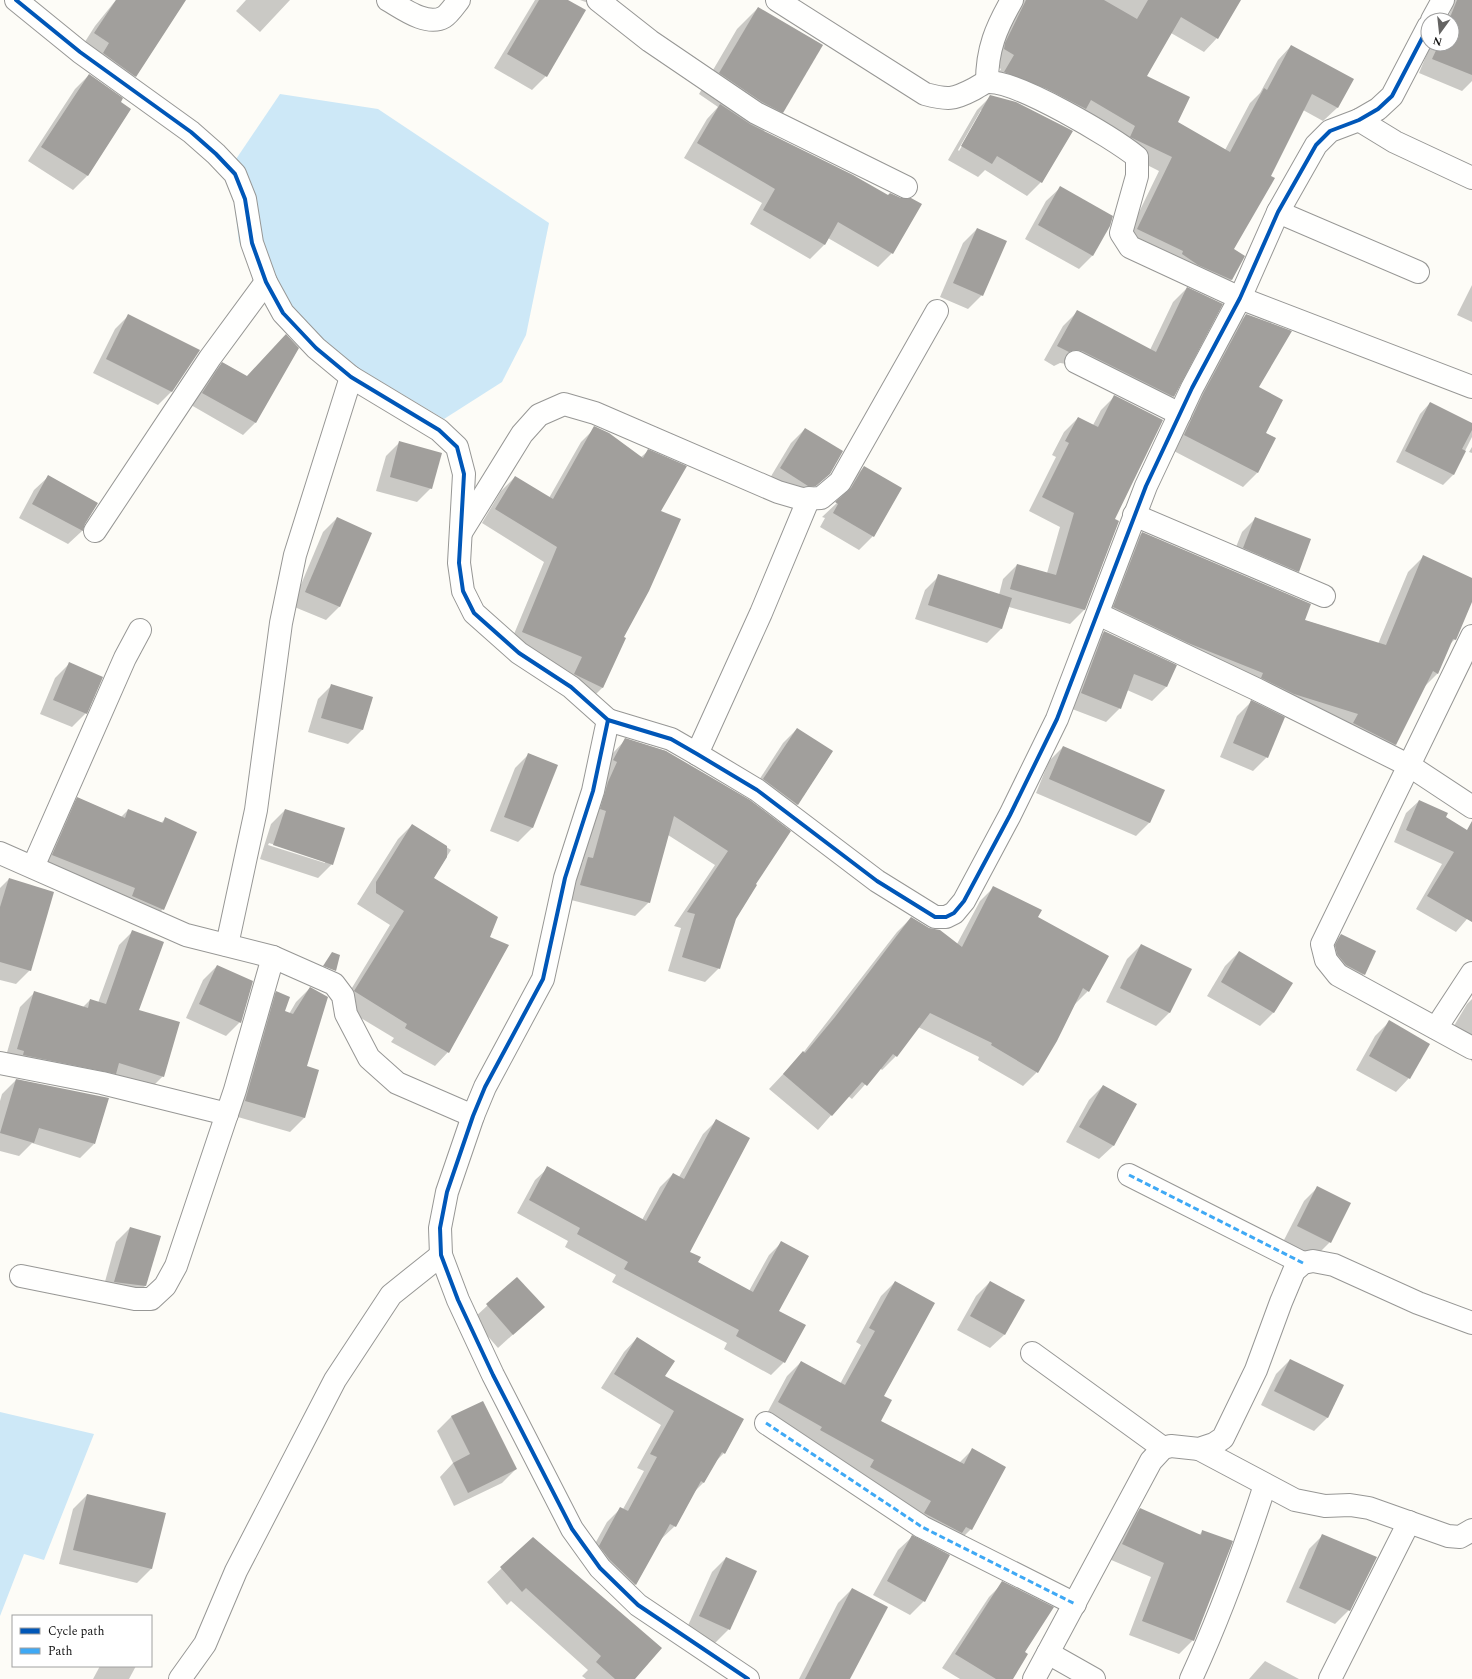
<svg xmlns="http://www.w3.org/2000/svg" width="1472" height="1679" viewBox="0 0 1472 1679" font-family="Spectral,serif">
  <rect width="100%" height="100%" fill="#fdfcf7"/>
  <g fill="#cde8f7">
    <polygon points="280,94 378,109 549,223 526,335 502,382 444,419 286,325 239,242 230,168"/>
    <polygon points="0,1412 94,1434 44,1560 24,1554 0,1616"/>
  </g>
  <g fill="#0003" fill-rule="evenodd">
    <polygon points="116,0 185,0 135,76 122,90 81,48 95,26"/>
    <polygon points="246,0 290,0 260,32 236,11"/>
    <polygon points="535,0 566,0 584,10 546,76 532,90 494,68"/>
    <polygon points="580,0 609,0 591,4"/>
    <polygon points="1001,0 1239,0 1217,38 1204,52 1171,33 1145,76 1177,123 1225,150 1250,103 1260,93 1278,60 1291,46 1352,80 1337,108 1323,121 1303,110 1233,249 1244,256 1231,280 1217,294 1124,243 1159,171 991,86 1001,69 991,63"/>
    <polygon points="1455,0 1472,0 1472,81 1462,91 1419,73 1431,44 1452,44 1452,20 1444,20 1449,15"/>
    <polygon points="758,8 783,112 763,132 892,253 878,267 828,238 824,245 810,259 750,224 762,203 684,158 707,119 718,107 699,94 737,29"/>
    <polygon points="89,75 119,102 130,109 87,176 73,190 28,161 75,89"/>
    <path d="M991,96L1041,182L1027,196L985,170L978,177L948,160L977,110ZM981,110H983L959,151L958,150Z"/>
    <polygon points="1060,188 1093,255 1079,269 1025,239 1046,201"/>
    <polygon points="977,229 982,295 968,309 940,297 963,243"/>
    <polygon points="1472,285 1472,322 1457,315"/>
    <polygon points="1187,288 1173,396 1159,410 1067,364 1060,363 1054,366 1044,360 1063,326 1077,312 1150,350 1173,302"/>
    <polygon points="129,315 172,391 158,405 93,373 115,329"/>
    <polygon points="1246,315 1265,433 1275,438 1257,473 1243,487 1170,449 1232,329"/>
    <polygon points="297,348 255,423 243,435 191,405 211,375 223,363 247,377"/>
    <polygon points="1115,396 1114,520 1084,610 1070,624 1009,607 1001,629 987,643 915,619 925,590 939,576 999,595 1003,579 1017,565 1047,573 1060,527 1029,511 1056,457 1052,455 1064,432 1078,418 1093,425 1101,410"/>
    <polygon points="1430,403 1472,424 1472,437 1453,475 1443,485 1396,462 1420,414"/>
    <polygon points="595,428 641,457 648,451 660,511 623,638 603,687 589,701 561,688 568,671 509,646 544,562 482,523 501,491 515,477 549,498 581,442"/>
    <polygon points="805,429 829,473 801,499 767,483 791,443"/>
    <polygon points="400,442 431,488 417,502 376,491 386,456"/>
    <polygon points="1472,447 1472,453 1469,452"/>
    <polygon points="864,467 873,536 859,550 820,527 825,518 822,517 839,501 850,481"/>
    <polygon points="48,477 84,524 82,531 68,544 19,518 34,490"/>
    <polygon points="337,518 340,606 326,620 292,606 323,532"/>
    <polygon points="1256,518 1298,571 1284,585 1230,562 1242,532"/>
    <polygon points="1142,533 1304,620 1378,644 1408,572 1423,557 1472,579 1472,600 1455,639 1449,645 1438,673 1425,686 1395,745 1380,760 1098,623 1126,549"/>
    <polygon points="1104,632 1175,666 1166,687 1152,701 1127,690 1120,708 1106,722 1067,707 1090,646"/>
    <polygon points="69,664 86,713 72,727 40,714 55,678"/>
    <polygon points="332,685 372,698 362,730 348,744 308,732 318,699"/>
    <polygon points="1251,702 1267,757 1253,771 1220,757 1237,716"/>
    <polygon points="797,729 832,752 797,805 783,818 750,794 783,743"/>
    <polygon points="626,739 666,751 754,884 735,918 719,968 705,982 668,971 681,928 674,926 715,865 668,835 649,902 635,916 567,899 574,872 582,864 612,754"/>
    <polygon points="1063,747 1150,822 1136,836 1036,793 1049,761"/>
    <polygon points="529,754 556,765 532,828 518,842 490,831 515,768"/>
    <polygon points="78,798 121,817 128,810 161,823 165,819 163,909 149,923 39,869 64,812"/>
    <polygon points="1419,801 1472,834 1472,913 1456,932 1416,909 1442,864 1394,842 1406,813"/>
    <path d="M285,810L332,864L318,878L260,859L271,824ZM269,843L325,861V863L268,845Z"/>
    <polygon points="412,825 451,850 433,878 448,1052 435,1066 391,1042 394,1038 341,1006 390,925 357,904 398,839"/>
    <polygon points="9,879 30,970 16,984 0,980 0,888"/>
    <polygon points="994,887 1037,918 1088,991 1074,1005 1037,1072 1023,1086 978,1060 979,1057 918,1027 896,1056 882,1070 880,1068 852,1099 848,1096 818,1130 769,1089 803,1053 897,932 911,918 957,944 980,901"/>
    <polygon points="133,931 138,1011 163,1076 149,1090 4,1063 20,1007 34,993 83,1007 90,1000 98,1003 119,945"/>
    <polygon points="1341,935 1364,974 1357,981 1329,953 1334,942"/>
    <polygon points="1141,945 1170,1012 1156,1026 1106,1002 1127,959"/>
    <polygon points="1239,952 1274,1012 1260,1026 1207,996 1225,966"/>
    <polygon points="217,966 240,1022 226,1036 186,1018 203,980"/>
    <polygon points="310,988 304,1118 290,1132 231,1115 263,1006 276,992 284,1011 289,1014 296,1002"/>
    <polygon points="1472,999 1472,1062 1469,1056 1445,1041 1467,1004"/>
    <polygon points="1389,1022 1409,1078 1396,1092 1356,1070 1375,1036"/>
    <polygon points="16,1080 94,1144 80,1158 32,1143 19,1156 0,1151 0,1101 2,1094"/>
    <polygon points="1103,1086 1136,1104 1113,1146 1099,1159 1066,1142 1089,1100"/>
    <polygon points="716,1121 688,1252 696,1263 749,1291 769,1255 782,1242 777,1311 784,1362 771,1375 724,1349 727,1343 612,1282 616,1275 565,1247 568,1241 517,1213 535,1180 548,1168 642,1220 660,1187 673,1174 679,1177 703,1134"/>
    <polygon points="1318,1187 1330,1242 1316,1256 1284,1240 1304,1201"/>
    <polygon points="130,1228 159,1236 145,1286 131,1300 101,1296 116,1242"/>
    <polygon points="517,1278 543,1307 498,1348 473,1319"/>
    <polygon points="895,1282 880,1421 959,1463 973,1449 971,1529 957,1543 765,1417 787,1376 801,1362 840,1384 861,1345 856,1342 881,1296"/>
    <polygon points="990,1282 1023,1301 1004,1335 990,1348 957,1330 976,1296"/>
    <polygon points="637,1338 664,1376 724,1453 715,1462 704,1482 694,1492 675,1526 660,1540 635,1585 621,1599 586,1560 607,1522 621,1508 623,1509 644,1471 637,1468 661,1425 601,1388 624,1352"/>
    <polygon points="1290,1360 1328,1417 1314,1431 1261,1405 1276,1374"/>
    <polygon points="483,1402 516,1469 502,1483 454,1506 440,1477 453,1463 437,1431 451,1417"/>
    <polygon points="87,1495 165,1514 151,1569 137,1583 59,1564 73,1509"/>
    <polygon points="1140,1509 1199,1535 1202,1532 1193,1640 1179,1654 1129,1635 1151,1577 1109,1559 1126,1523"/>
    <polygon points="1323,1535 1349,1610 1335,1624 1286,1602 1309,1549"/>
    <polygon points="912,1537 924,1601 910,1615 873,1595 898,1550"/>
    <polygon points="533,1539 634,1679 586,1679 582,1676 588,1670 511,1601 507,1605 487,1582"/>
    <polygon points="726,1558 729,1629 715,1643 686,1630 712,1572"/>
    <polygon points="1003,1583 1024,1652 1011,1679 960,1679 942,1668 989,1597"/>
    <polygon points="852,1589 849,1679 799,1679 838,1603"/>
    <polygon points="1265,1661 1299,1679 1249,1679"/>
    <polygon points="100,1666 136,1666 129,1679 93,1679"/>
  </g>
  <g fill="#a19f9c">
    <polygon points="116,0 186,0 136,77 103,53 109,43 94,33"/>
    <polygon points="539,0 568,0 586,10 547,77 507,54"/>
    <polygon points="1026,0 1104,0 1137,19 1148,0 1241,0 1218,39 1181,17 1147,76 1190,97 1178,122 1230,152 1264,88 1267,90 1291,45 1354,79 1338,108 1312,94 1271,176 1275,178 1234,249 1245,256 1232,280 1198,265 1182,254 1183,251 1137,229 1172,157 1130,137 1135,126 1091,100 1086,109 1047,89 1004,72 1014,55 1004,49 1005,43"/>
    <polygon points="1457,0 1472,0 1472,75 1432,59 1439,44 1452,44 1452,20 1449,20"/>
    <polygon points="758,7 823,45 783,113 762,102 719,73"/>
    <polygon points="89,74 123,98 121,102 131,109 88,176 41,147"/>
    <polygon points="990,95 1016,102 1073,131 1042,183 997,156 992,164 961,146"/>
    <polygon points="720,104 750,124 853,175 888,195 890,193 901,198 911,198 922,204 893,254 838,222 825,245 763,210 775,189 697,143"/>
    <polygon points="1060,186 1113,216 1110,226 1093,256 1038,225"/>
    <polygon points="977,228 1007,241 983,296 953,283"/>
    <polygon points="1187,287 1223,304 1174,397 1082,351 1075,350 1069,352 1057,346 1077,310 1156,352"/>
    <polygon points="128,314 200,350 172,392 106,359"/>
    <polygon points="1246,314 1292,331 1259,387 1283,400 1266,433 1276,438 1258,473 1184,435 1203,394"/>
    <polygon points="286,334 299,348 256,423 202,393 222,362 247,376"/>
    <polygon points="1114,395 1163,420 1115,519 1119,521 1085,610 1010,589 1017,564 1056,575 1074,513 1042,497 1069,443 1065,441 1078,417 1098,427"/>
    <polygon points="1430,402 1472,423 1472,430 1462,449 1466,451 1454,475 1405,451"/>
    <polygon points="594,426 609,433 643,458 648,449 687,466 661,511 681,519 649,591 624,637 626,638 603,688 574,674 582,657 522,632 557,547 495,509 515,476 553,499"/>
    <polygon points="805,428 843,451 830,474 816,486 808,486 780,468"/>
    <polygon points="399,441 442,453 432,489 390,477"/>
    <polygon points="864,466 902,488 874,537 833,513 838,504 835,502 851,488"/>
    <polygon points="48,475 98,503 85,524 83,531 32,504"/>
    <polygon points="337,517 372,533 340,607 305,592"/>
    <polygon points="1255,517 1311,539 1299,572 1243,548"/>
    <polygon points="1142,532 1311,604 1305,620 1386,645 1423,555 1472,578 1472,602 1456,640 1453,639 1438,674 1433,671 1396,745 1353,723 1358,714 1294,694 1261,678 1263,673 1188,643 1113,607"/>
    <polygon points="938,574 1012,598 1002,629 928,605"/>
    <polygon points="1104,631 1177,665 1167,687 1134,674 1121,709 1081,693"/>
    <polygon points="69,662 103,677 87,714 53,700"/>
    <polygon points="331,684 373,697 363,730 321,718"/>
    <polygon points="1251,700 1285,717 1268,758 1233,743"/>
    <polygon points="797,728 833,751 798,805 763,779"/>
    <polygon points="625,738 666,751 750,800 791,831 756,884 757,885 736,919 720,969 682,957 695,914 687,912 728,851 674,816 650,903 580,885 588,857 593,858 606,811 600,809 608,782 617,762 613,760"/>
    <polygon points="1063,746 1165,790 1150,823 1049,779"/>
    <polygon points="528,753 558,765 533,828 504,817"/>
    <polygon points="77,797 125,818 128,809 163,823 165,817 197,832 164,910 132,896 135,888 52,855"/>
    <polygon points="1419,800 1448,813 1446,817 1467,830 1472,821 1472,922 1427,896 1454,852 1406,830"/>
    <polygon points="285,809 345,828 333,865 273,845"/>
    <polygon points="412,824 447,846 447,857 434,878 498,917 490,937 509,945 449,1053 405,1028 407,1024 354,991 404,911 376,893 376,882"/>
    <polygon points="9,878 54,892 31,971 0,962 0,907"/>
    <polygon points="993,886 1042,910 1038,917 1109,956 1089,992 1083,988 1057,1041 1038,1073 991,1045 992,1043 930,1013 897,1057 893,1054 867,1086 862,1082 832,1116 783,1074 803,1051 805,1053 835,1017 911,917 929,928 940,930 962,947"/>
    <polygon points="132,930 164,942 139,1010 180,1022 164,1077 119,1063 116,1074 23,1055 24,1051 17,1049 34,991 88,1008 90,999 106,1004"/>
    <polygon points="1341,934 1376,951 1365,975 1346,965 1337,954 1335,945"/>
    <polygon points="1141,944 1192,969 1170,1013 1120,988"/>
    <polygon points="1239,951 1293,983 1274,1013 1221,982"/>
    <polygon points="332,952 340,955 336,971 323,966"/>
    <polygon points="217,965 253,981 241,1023 199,1004"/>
    <polygon points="310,987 328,997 307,1066 319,1070 305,1118 245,1101 276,991 290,997 285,1011 293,1014"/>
    <polygon points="1389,1020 1430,1044 1410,1079 1369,1056"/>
    <polygon points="16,1079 109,1098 95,1144 39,1128 34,1143 0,1133"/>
    <polygon points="1103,1085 1137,1104 1114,1146 1079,1127"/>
    <polygon points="716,1119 750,1138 690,1252 701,1257 698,1262 753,1292 781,1241 809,1256 779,1311 806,1325 785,1363 736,1336 739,1330 624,1269 628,1262 577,1234 580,1228 529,1200 547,1166 646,1221 673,1173 684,1179"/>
    <polygon points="1317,1186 1351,1203 1331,1243 1297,1226"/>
    <polygon points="130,1227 161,1236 146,1286 114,1282"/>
    <polygon points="517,1277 545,1307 513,1335 486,1304"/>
    <polygon points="895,1281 935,1303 884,1396 892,1400 881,1421 964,1464 972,1448 1006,1467 972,1530 966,1527 962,1533 924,1513 931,1501 870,1467 874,1460 820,1430 822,1427 778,1402 801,1361 845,1385 875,1331 869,1328"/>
    <polygon points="990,1281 1025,1300 1005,1335 970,1316"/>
    <polygon points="637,1337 675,1361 665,1376 744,1419 725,1454 722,1452 704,1483 701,1481 676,1527 670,1524 636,1585 610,1560 599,1546 620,1507 628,1511 657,1457 650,1454 674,1411 614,1374"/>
    <polygon points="1290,1359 1344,1385 1328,1418 1274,1391"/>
    <polygon points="483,1401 517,1469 468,1493 453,1463 470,1454 451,1416"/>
    <polygon points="87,1494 166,1513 152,1569 73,1550"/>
    <polygon points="1140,1508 1201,1535 1202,1530 1233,1541 1194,1641 1142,1621 1164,1563 1122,1544"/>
    <polygon points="1322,1534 1377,1557 1350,1611 1299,1588"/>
    <polygon points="912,1535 950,1555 925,1602 887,1581"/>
    <polygon points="533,1537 662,1648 635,1679 615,1679 596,1662 601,1656 526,1588 522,1592 500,1567"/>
    <polygon points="726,1557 757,1571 730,1630 699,1616"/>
    <polygon points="1002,1581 1054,1607 1025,1652 1028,1654 1013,1679 996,1679 955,1654"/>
    <polygon points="852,1588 888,1607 850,1679 805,1679"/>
  </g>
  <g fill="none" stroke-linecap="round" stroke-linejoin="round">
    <defs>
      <g id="minor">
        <polyline points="16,0 80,52 191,132 216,154 235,174 245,199 252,243 266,282 283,313 316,348 351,377 439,430 457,447 464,474 459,563 463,591 474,613 519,653 571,687 608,720 593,791 565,878 543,979 485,1087 473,1116 447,1192 440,1228 441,1255 458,1300 493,1375 572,1529 600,1568 638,1605 748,1679"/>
        <path d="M388,0C402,8 427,27 444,17C449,14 455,5 459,0"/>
        <polyline points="598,0 650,41 756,113 906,187"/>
        <path d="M777,0L925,94C948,100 953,100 974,89C978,87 984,82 988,82C1018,81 1112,137 1137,157V176L1121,233L1130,247L1240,298L1472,387"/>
        <polyline points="1432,20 1443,0"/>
        <path d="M987,82C987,49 996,28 1012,0"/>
        <polyline points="1359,120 1395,142 1472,178"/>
        <polyline points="1278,212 1418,272"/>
        <polyline points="1076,362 1180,414"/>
        <polyline points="1134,515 1324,596"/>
        <polyline points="95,531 210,358 266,282"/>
        <polyline points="462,531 522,434 539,415 564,404 595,413 778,492 802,499 821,498 840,482 937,311"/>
        <polyline points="1098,614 1256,689 1410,766 1472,807"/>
        <polyline points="1472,636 1322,944 1326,960 1338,975 1472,1048"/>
        <polyline points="608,720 671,739 697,754 757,790 877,881 935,917 946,917 954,913 964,901 1010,815 1057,719 1146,486 1192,388 1240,298 1278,212 1316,145 1330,131 1359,120 1378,109 1392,96 1428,27"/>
        <polyline points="697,754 761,613 809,498"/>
        <polyline points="0,853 186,935 273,957 334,984 343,996 346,1014 369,1058 397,1083 473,1116"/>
        <polyline points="33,867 125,658 140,630"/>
        <polyline points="227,945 256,810 281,623 295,555 351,377"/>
        <polyline points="1436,1028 1472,973"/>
        <polyline points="0,1063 102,1083 227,1114"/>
        <polyline points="1129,1175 1303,1263"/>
        <polyline points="21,1276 135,1299 151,1299 165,1286 176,1266 235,1090 273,957"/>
        <polyline points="1032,1353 1163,1448"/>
        <polyline points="766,1423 922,1527 1075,1604"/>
        <polyline points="1199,1449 1295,1500 1325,1506 1350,1505 1369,1508 1448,1536 1460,1537 1472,1530"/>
        <polyline points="1048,1653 1094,1679"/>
        <polyline points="180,1679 205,1644 236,1571 335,1380 391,1295 441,1255"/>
        <polyline points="1034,1679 1151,1461 1163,1448 1171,1446 1199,1449 1214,1444 1223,1438 1256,1370 1281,1302 1294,1271 1303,1263 1313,1261 1334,1265 1418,1303 1472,1323"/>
        <path d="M1191,1679C1221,1614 1243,1553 1265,1485"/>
        <polyline points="1330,1679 1409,1522"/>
      </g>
    </defs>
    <use href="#minor" stroke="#979795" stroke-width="24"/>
    <use href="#minor" stroke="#fffffe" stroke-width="22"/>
    <g stroke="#3fa9f5" stroke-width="3" stroke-dasharray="6 3" stroke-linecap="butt">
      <polyline points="1129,1175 1303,1263"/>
      <polyline points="766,1423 922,1527 1075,1604"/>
    </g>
    <defs>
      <g id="cycleway">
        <polyline points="16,0 80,52 191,132 216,154 235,174 245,199 252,243 266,282 283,313 316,348 351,377 439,430 457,447 464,474 459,563 463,591 474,613 519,653 571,687 608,720 593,791 565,878 543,979 485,1087 473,1116 447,1192 440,1228 441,1255 458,1300 493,1375 572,1529 600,1568 638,1605 748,1679"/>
        <polyline points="608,720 671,739 697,754 757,790 877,881 935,917 946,917 954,913 964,901 1010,815 1057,719 1146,486 1192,388 1240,298 1278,212 1316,145 1330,131 1359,120 1378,109 1392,96 1428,27"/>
      </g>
    </defs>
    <use href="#cycleway" stroke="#fff" stroke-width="6"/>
    <use href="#cycleway" stroke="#0057b8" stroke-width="4"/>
  </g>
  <rect x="12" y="1615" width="140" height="52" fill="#ffffff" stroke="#a0a0a0"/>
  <rect x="20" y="1628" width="20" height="6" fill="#0057b8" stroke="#a0a0a0"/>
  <text x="48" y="1635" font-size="12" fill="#111111">Cycle path</text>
  <rect x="20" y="1648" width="20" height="6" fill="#3fa9f5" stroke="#a0a0a0"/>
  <text x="48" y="1655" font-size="12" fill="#111111">Path</text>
  <g transform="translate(1440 32) rotate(195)"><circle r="19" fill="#ffffff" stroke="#a0a0a0"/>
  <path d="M0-3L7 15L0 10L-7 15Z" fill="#646362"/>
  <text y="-6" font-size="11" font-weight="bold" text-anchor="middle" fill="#111111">N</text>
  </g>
</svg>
